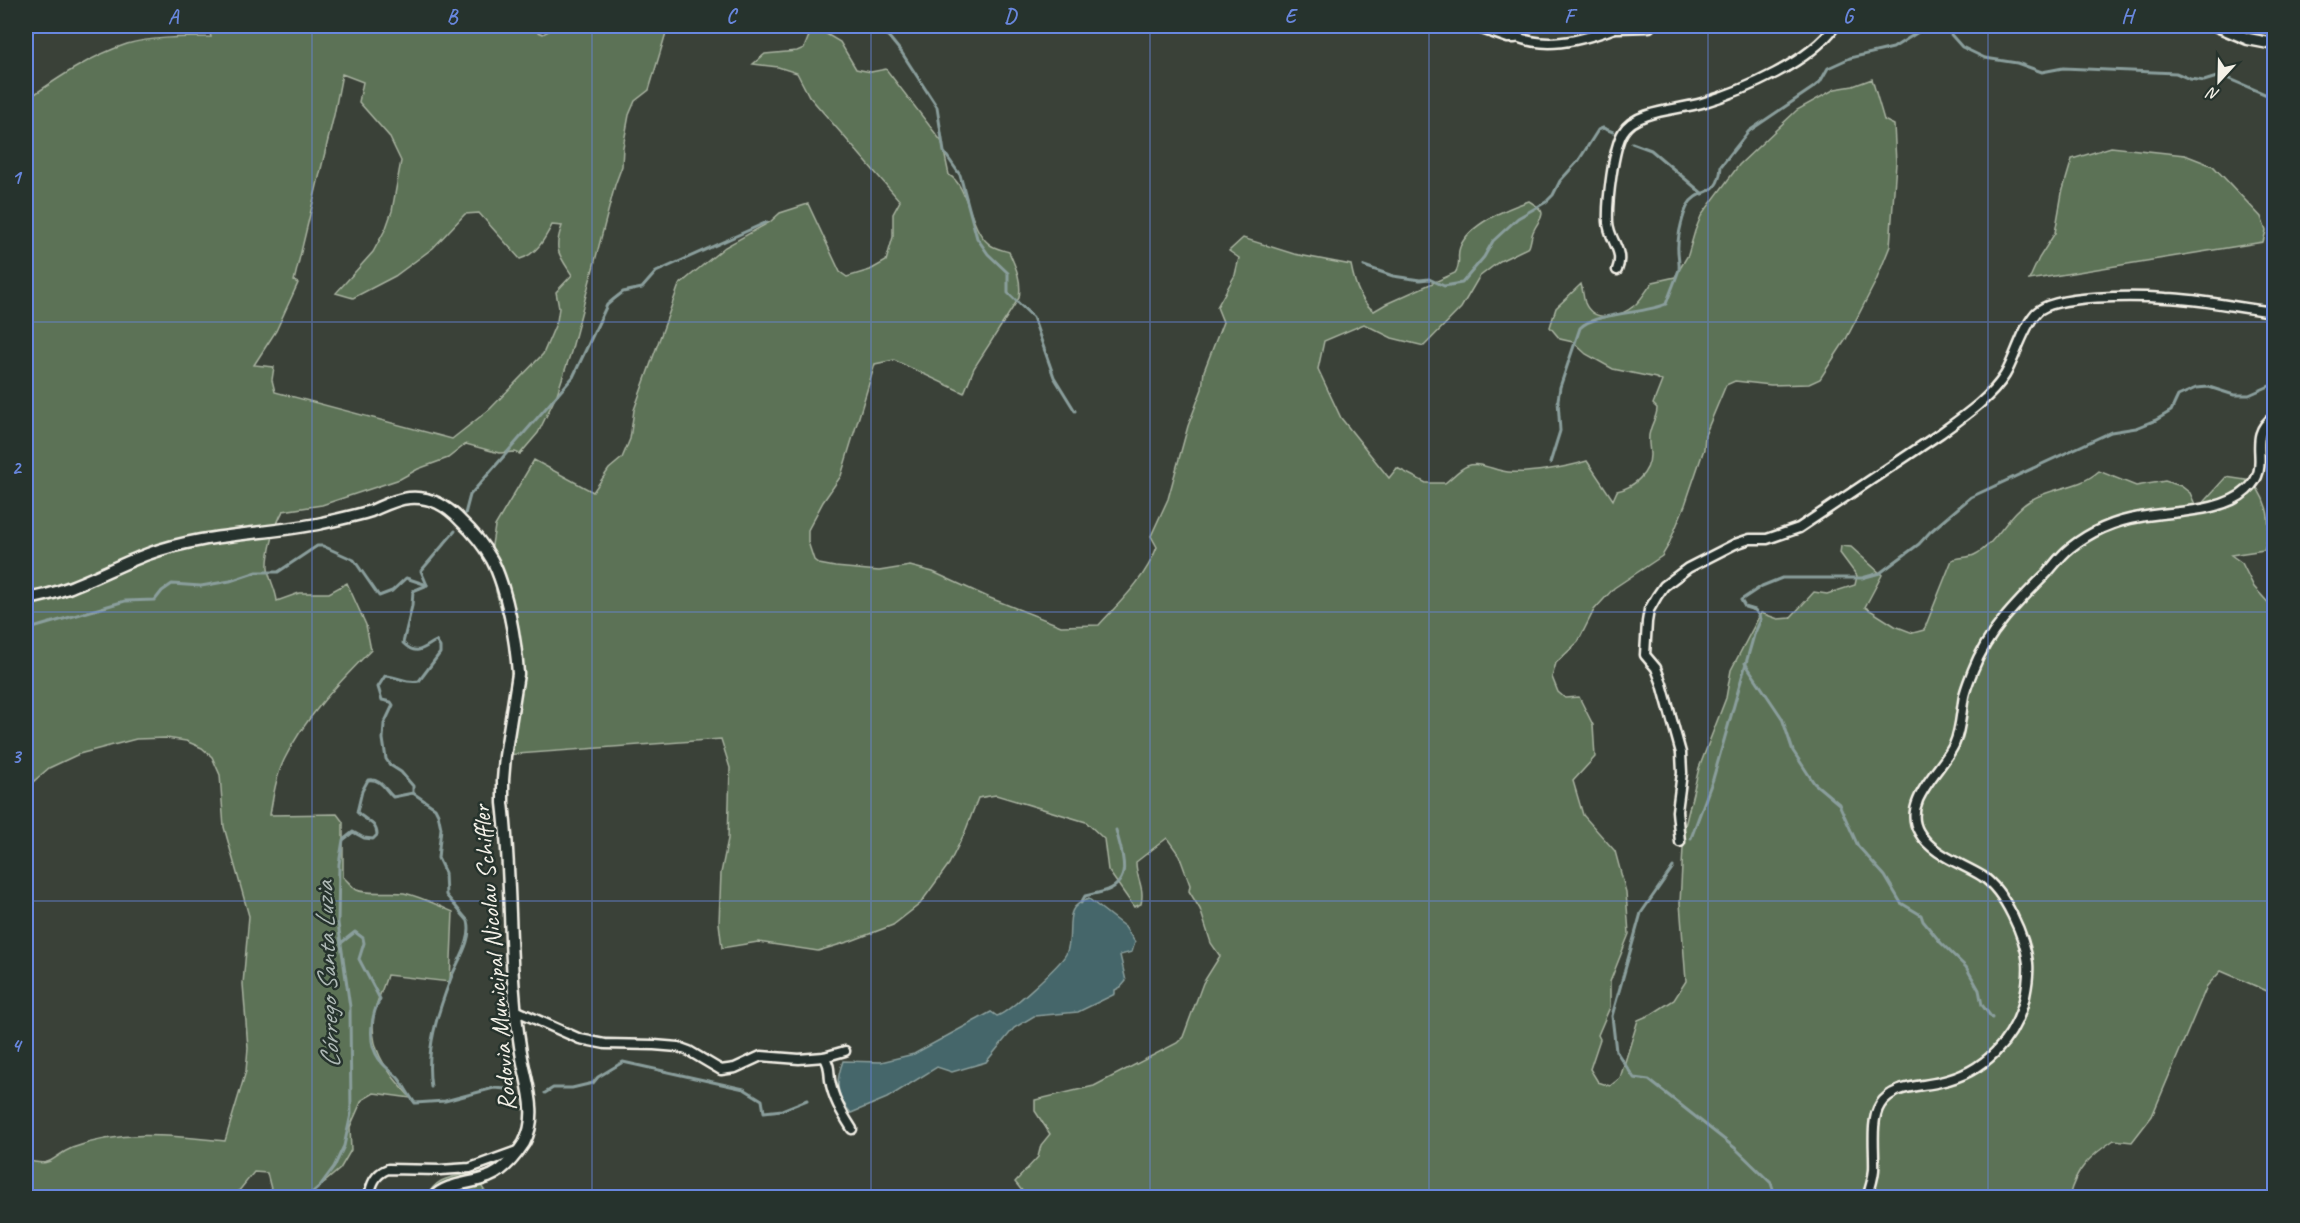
<svg xmlns="http://www.w3.org/2000/svg" width="2300" height="1223" viewBox="0 0 2300 1223" font-family="Caveat,sans-serif">
  <rect width="100%" height="100%" fill="#3a4138"/>
  <filter id="ink" filterUnits="userSpaceOnUse"><feTurbulence type="fractalNoise" baseFrequency=".0167" numOctaves="2"/><feDisplacementMap in="SourceGraphic" scale="12" xChannelSelector="R" yChannelSelector="G"/><feConvolveMatrix kernelMatrix="1 2 1 2 8 2 1 2 1" color-interpolation-filters="sRGB"/></filter>
  <g filter="url(#ink)">
    <g fill="#5c7257" stroke="#a8b2a0" stroke-width="1.5" fill-rule="evenodd">
      <path d="M208,26H523L543,34L558,26H668L649,90L635,101L629,115L623,147L622,166L615,185L571,352L557,394L538,433L520,454L515,452L499,453L466,444L448,458L418,469L400,479L322,505L283,511C276,523 267,553 268,568C268,577 276,589 277,601L299,593H329L347,583L366,625L371,650C339,683 304,718 284,760C276,777 273,797 270,815L337,814L343,822V877C348,881 352,887 357,890C366,895 392,891 404,893C422,897 437,905 453,912L450,982L387,975C384,986 379,996 376,1006C365,1046 386,1070 411,1098L374,1093L362,1100L350,1127L351,1150L340,1169L307,1197H277L272,1193L267,1173L254,1172L234,1197H26V1160C54,1168 50,1157 72,1148C122,1129 174,1136 225,1141L246,1071L248,1048L243,984L249,916L224,827L220,775L212,757L202,748L186,741L166,738L136,739L79,754L49,768L26,788V100C58,78 90,56 127,44C150,37 187,37 211,37ZM342,74L363,82L359,102L389,136L401,161L392,211L386,228L373,252L336,293L353,298L395,276L433,248L465,214L479,213L520,259C537,254 544,240 552,225L562,226C553,250 559,255 572,275L556,292L559,308L557,321L543,354L490,409L452,439L275,392L272,380L274,367L254,365L276,331L298,283L294,281L334,115Z"/>
      <path d="M813,26L840,42L856,69L871,72L886,69L942,142L949,175C968,185 969,227 988,243C992,248 1003,250 1009,252C1016,267 1022,281 1019,298L974,368L964,393L894,360L875,364L841,476L823,502L808,530V542L814,560L819,564L835,567L879,571L910,566L933,572L990,598L1061,626L1099,625C1121,601 1145,579 1157,547L1151,536L1168,499L1188,426L1202,389L1204,371L1223,322L1217,307L1235,275L1239,258L1229,251L1243,238L1294,254L1351,265C1354,281 1360,302 1374,311L1386,304L1455,273C1462,264 1456,256 1460,247C1469,224 1508,208 1529,201C1551,214 1540,216 1533,232C1531,237 1531,242 1529,247L1500,261L1479,277L1461,308L1424,346L1392,338L1364,324L1324,341L1318,369L1341,418L1389,478L1397,468L1426,483H1445C1452,478 1459,469 1467,466C1481,461 1494,471 1508,472C1528,474 1568,467 1587,461L1613,500L1617,491C1633,488 1650,473 1650,455C1650,447 1647,439 1650,431C1652,422 1657,417 1657,408L1653,404L1662,381L1656,378L1613,369L1586,354L1573,342L1560,339L1550,327L1556,308L1581,284C1583,290 1583,297 1585,303C1594,324 1621,317 1635,305C1642,299 1647,289 1653,282L1675,277L1688,255L1695,231L1701,216L1739,165L1797,110L1835,89L1853,86L1872,79L1884,120L1894,125L1896,163L1890,246L1876,281L1846,339L1820,379L1809,384L1771,385L1735,381L1726,385L1705,435L1704,449L1685,505L1668,546L1662,556L1614,588L1594,610L1578,642L1556,663L1552,677L1558,692L1565,698L1579,697L1593,725L1595,757L1573,781L1583,815L1615,851L1626,892L1629,934L1610,982V1007L1598,1035L1600,1039L1590,1069L1598,1082L1610,1086L1620,1078L1638,1020L1652,1014L1674,1000L1686,981L1680,903L1684,830L1699,768L1726,698L1731,670L1761,613L1778,619L1790,618L1814,592L1827,594L1855,585L1857,576L1840,553L1841,546L1851,547L1882,575L1865,607L1895,626L1913,633L1924,630L1952,560C1959,557 1968,558 1974,555C1997,544 2008,513 2031,500C2054,486 2077,490 2099,471L2136,486L2165,481L2181,486L2190,493L2197,509L2226,477L2252,481C2268,501 2273,525 2264,550L2231,555L2242,563L2254,587L2274,609V994L2221,971L2207,986L2152,1116L2132,1142L2114,1140C2090,1156 2076,1169 2069,1197H1027L1015,1182L1038,1157L1041,1145L1050,1134L1035,1111V1100L1094,1086L1177,1043L1183,1037L1203,983L1220,956L1211,943L1200,909L1189,891L1190,885L1179,855L1167,838L1136,862C1136,879 1145,887 1141,904L1134,907L1108,870L1104,839L1086,822L996,795L978,798L965,832L949,864L920,904L893,925L851,941L818,951L758,942L722,948L719,923L721,873L728,839L730,768L721,739L504,755L511,704V674L514,655L496,591L492,545L495,526L534,460L593,492L609,469L622,458L630,439L634,410L679,285L725,247L770,222L780,213L808,204L840,272L847,277L870,270L886,261L893,237V214L900,201L809,96L797,73L778,67L753,64L765,54L797,51L804,48Z"/>
      <polygon points="2111,147 2185,155 2213,166 2261,217 2266,231 2263,242 2029,280 2039,258 2055,233 2062,193 2072,159"/>
      <path d="M472,1173L489,1197L426,1198C437,1176 451,1178 472,1173Z"/>
    </g>
    <path fill="#44666a" stroke="#8a9e9c" stroke-width="1.5" d="M1089,899L1125,927L1135,942L1132,952L1120,955L1126,981L1121,987L1115,990V994L1078,1012L1034,1016L1014,1028L986,1062L952,1072L937,1067L887,1098L851,1113C836,1096 835,1083 843,1061L881,1062L914,1054L991,1012L997,1016C1008,1013 1061,964 1066,954C1076,932 1059,907 1089,899Z"/>
    <g fill="none" stroke-linecap="round" stroke-linejoin="round">
      <g stroke="#8a9e9c" stroke-width="3">
        <polyline points="880,26 902,53 937,107 944,152 960,175 977,238 988,254 1008,273 1008,293 1033,317 1054,377 1075,411"/>
        <polyline points="1632,143 1651,150 1703,194"/>
        <polyline points="1364,266 1393,276 1420,280 1429,279 1444,286 1462,283 1484,257 1493,241 1518,218 1546,202 1553,195 1560,181 1579,160 1598,130 1603,128 1613,132"/>
        <path d="M1550,463L1560,431L1558,400L1560,387L1580,328C1596,312 1645,314 1666,304C1668,298 1678,274 1679,269C1680,261 1677,253 1678,245C1678,235 1683,214 1688,205C1699,186 1719,200 1721,166L1749,131L1814,87L1820,82L1828,68L1850,58L1893,48L1923,29H1946L1962,47L1985,58L2017,63L2042,72L2063,68L2176,73L2190,79L2204,81L2220,76L2225,77L2274,98"/>
        <polyline points="465,514 470,495 573,377 607,305 614,299 623,292 642,288 656,272 767,222"/>
        <polyline points="427,585 421,571 455,531"/>
        <polyline points="26,630 125,601 155,600 162,591 172,584 201,586 230,581 257,572 278,572 317,546 323,546 354,560 379,596 392,591 406,578 427,585"/>
        <polyline points="1745,663 1782,718 1793,751 1801,763 1814,783 1839,804 1858,846 1885,876 1901,903 1921,915 1923,921 1941,943 1966,967 1979,990 1982,1005 1992,1018"/>
        <path d="M413,793V786L401,772L390,765L386,759L383,739L384,724L393,705L391,702L382,700L378,687L385,676C398,676 406,684 419,681L440,653V647L436,641C422,648 417,657 403,643L412,606L413,591L425,586"/>
        <path d="M413,793L435,808L438,814L441,828L438,858L445,873L446,895L468,921C473,940 458,960 451,978C438,1012 425,1050 431,1087"/>
        <polyline points="1691,838 1713,779 1754,635 1761,619 1755,610 1745,607 1741,600 1762,586 1782,578 1862,578 1880,573 1919,544 1930,532 1971,497 2111,432 2136,428 2156,420 2171,411 2178,396 2196,388 2209,387 2234,395 2249,395 2274,384"/>
        <polyline points="1673,867 1641,913 1612,1016 1616,1051 1634,1078 1649,1080 1735,1148 1771,1183 1776,1198"/>
        <path d="M1081,903L1085,896C1092,894 1100,893 1108,890C1134,879 1121,851 1116,830"/>
        <path d="M341,943L355,932L363,938L364,943L359,959L380,999C371,1015 367,1043 379,1059C384,1067 393,1072 399,1079C405,1087 409,1096 415,1103L445,1101L494,1088L506,1089L517,1094"/>
        <polyline points="545,1093 553,1088 572,1088 593,1083 598,1077 623,1062 744,1089 762,1100 764,1112 782,1110 807,1100"/>
        <path d="M306,1198L320,1186L334,1167L344,1146L351,1114L350,1007L338,923L339,864L343,840L353,832L364,838L373,839L377,835C377,822 364,820 357,812L362,791L368,780C381,778 385,790 393,797L413,793"/>
      </g>
      <defs>
        <g id="minor">
          <polyline points="1473,26 1508,38 1515,38"/>
          <path d="M1496,26C1534,53 1575,43 1615,28"/>
          <path d="M1617,270C1625,250 1609,241 1608,222C1607,203 1613,148 1623,132C1636,110 1679,110 1702,103C1745,90 1810,62 1835,26"/>
          <path d="M1680,842L1677,811L1682,773L1681,753L1662,684L1656,668L1645,655L1647,622L1649,610L1657,596L1664,586L1688,568L1735,544L1750,539H1767L1799,528L1941,433C1963,417 1991,398 2005,375C2016,356 2022,329 2036,313C2053,294 2139,296 2166,298C2202,299 2238,308 2274,312"/>
          <polyline points="515,1010 580,1039 605,1044 654,1045 678,1047 689,1051 721,1070 735,1068 761,1056 799,1059 824,1057 845,1051"/>
          <path d="M824,1057C830,1064 829,1072 830,1080C833,1099 842,1113 852,1129"/>
          <path d="M369,1198C371,1184 375,1174 388,1169L440,1170L470,1168L517,1151"/>
          <path d="M1867,1198C1870,1189 1873,1180 1874,1170C1875,1152 1870,1120 1880,1105C1892,1085 1920,1087 1940,1082C1983,1073 2016,1040 2025,996C2027,986 2029,974 2028,963C2025,937 2005,891 1982,876C1961,863 1932,855 1919,832C1901,802 1942,770 1954,745C1961,730 1961,712 1964,696C1966,687 1970,678 1973,670C1988,631 2018,602 2047,573C2054,565 2061,555 2070,548C2090,532 2115,521 2140,517C2171,511 2223,513 2247,490C2275,465 2243,438 2274,417"/>
        </g>
        <g id="tertiary">
          <polyline points="1596,26 1618,27 1649,26"/>
          <polyline points="2217,26 2248,39 2274,44"/>
          <polyline points="26,28 29,26"/>
          <path d="M26,599C70,593 107,569 148,554C204,533 265,535 322,523C339,519 355,516 371,511C383,506 396,499 409,498C431,496 447,506 461,521C473,532 484,546 492,560C507,589 516,641 518,674L505,756L503,780V803C513,887 507,974 522,1058C527,1085 539,1116 524,1143C515,1157 504,1171 488,1177C471,1184 446,1183 433,1198"/>
        </g>
      </defs>
      <use href="#minor" stroke="#f4f1e8" stroke-width="13"/>
      <use href="#tertiary" stroke="#f4f1e8" stroke-width="15"/>
      <use href="#minor" stroke="#26332d" stroke-width="8"/>
      <use href="#tertiary" stroke="#26332d" stroke-width="10"/>
    </g>
  </g>
  <path fill="none" stroke="#6887de" stroke-width="1.5" stroke-opacity="0.55" d="M312,26V1198M592,26V1198M871,26V1198M1150,26V1198M1429,26V1198M1708,26V1198M1988,26V1198M26,322H2274M26,612H2274M26,901H2274"/>
  <g text-anchor="middle" dominant-baseline="central" stroke-width="5" stroke-linejoin="round" paint-order="stroke">
    <g font-size="26" fill="#f4f1e8" stroke="#26332d">
      <text transform="translate(494 958) rotate(-95)">Rodovia Municipal Nicolau Schiffler</text>
    </g>
    <g font-size="27" font-style="italic" fill="#aeb9b6" stroke="#26332d">
      <text transform="translate(327 975) rotate(-92)">Córrego Santa Luzia</text>
    </g>
  </g>
  <rect width="2300" height="1223" fill="none" stroke="#26332d" stroke-width="66"/>
  <g transform="translate(2219 81) rotate(202)" stroke="#26332d" stroke-width="4.5" paint-order="stroke">
  <path d="M0-4.5L10 22L0 15L-10 22Z" fill="#f4f1e8"/>
  <text y="-9" font-size="16" font-weight="bold" text-anchor="middle" fill="#f4f1e8">N</text>
  </g>
  <rect x="33" y="33" width="2234" height="1157" fill="none" stroke="#6887de" stroke-width="2"/>
  <g font-size="20" text-anchor="middle" font-weight="bold" fill="#6887de">
    <text x="173" y="23">A</text>
    <text x="452" y="23">B</text>
    <text x="731" y="23">C</text>
    <text x="1010" y="23">D</text>
    <text x="1290" y="23">E</text>
    <text x="1569" y="23">F</text>
    <text x="1848" y="23">G</text>
    <text x="2127" y="23">H</text>
    <text x="16" y="184">1</text>
    <text x="16" y="474">2</text>
    <text x="16" y="763">3</text>
    <text x="16" y="1052">4</text>
  </g>
</svg>
